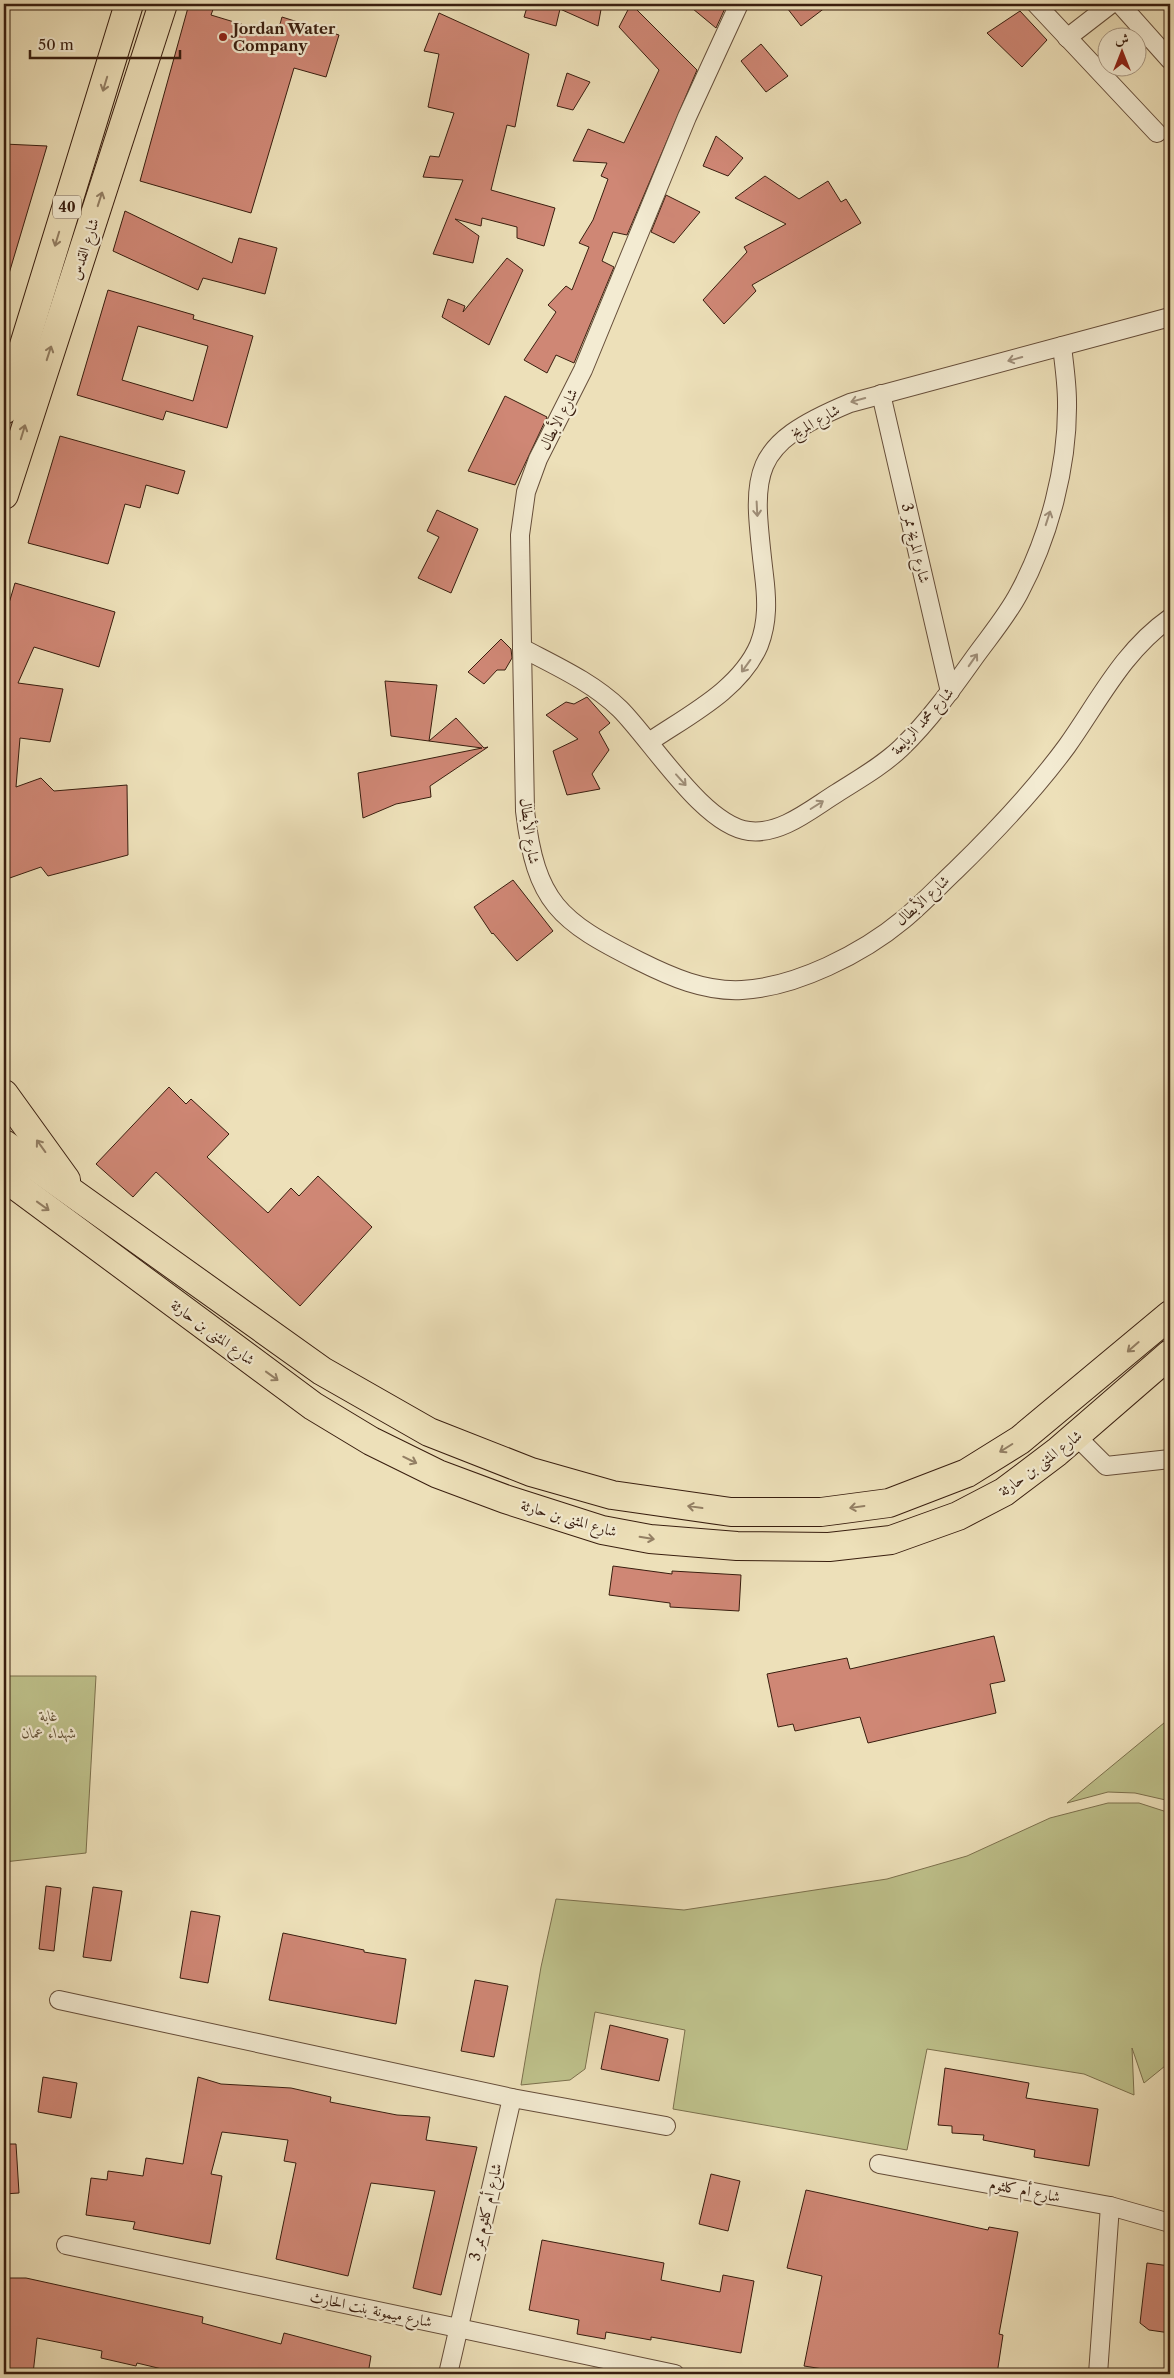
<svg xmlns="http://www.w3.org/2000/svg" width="1174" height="2378" viewBox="0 0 1174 2378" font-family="'Libre Caslon Text',Amiri,serif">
  <rect width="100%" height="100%" fill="#ede0b9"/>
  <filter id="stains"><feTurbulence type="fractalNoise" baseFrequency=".004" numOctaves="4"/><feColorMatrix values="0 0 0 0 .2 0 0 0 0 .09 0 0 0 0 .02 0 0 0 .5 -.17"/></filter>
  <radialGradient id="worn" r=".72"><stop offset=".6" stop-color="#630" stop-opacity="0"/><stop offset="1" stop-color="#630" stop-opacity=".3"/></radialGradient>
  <g fill="#bec18b" stroke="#7c704d">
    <polygon points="4,1676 96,1676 86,1853 4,1862"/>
    <polygon points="1170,1718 1170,1801 1135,1793 1108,1792 1067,1803"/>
    <polygon points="1108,1803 1139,1803 1170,1813 1170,2062 1144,2083 1132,2048 1134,2095 1084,2074 927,2049 907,2150 673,2109 685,2030 595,2012 585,2069 570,2080 521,2085 541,1967 556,1899 684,1910 887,1879 967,1856 1050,1818"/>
  </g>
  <g fill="#cf8775" stroke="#391e0f" fill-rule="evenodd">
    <polygon points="189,4 215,4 211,15 277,35 282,17 339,35 326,77 294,68 251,213 140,181"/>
    <polygon points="528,4 602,4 598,26 560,9 556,26 524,17"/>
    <polygon points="631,4 697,70 627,235 613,232 602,261 614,267 574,363 556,355 547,373 524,360 556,312 548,305 566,286 572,290 589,247 579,243 593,220 608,179 601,176 607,163 573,161 588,129 624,143 659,70 619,27"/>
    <polygon points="687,4 727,4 716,28"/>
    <polygon points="784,4 830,4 801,26"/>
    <polygon points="1020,11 1047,40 1022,67 987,33"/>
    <polygon points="439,13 529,54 515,127 507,125 491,190 555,208 544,246 517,238 517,227 482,218 481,226 455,219 479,236 473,263 433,254 463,180 423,177 430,156 439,157 454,113 428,107 439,54 424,51"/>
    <polygon points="761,44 788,76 766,92 741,61"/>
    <polygon points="567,73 590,82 573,110 557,106"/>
    <polygon points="716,136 743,158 728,176 703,166"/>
    <polygon points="4,144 47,146 8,277 4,276"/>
    <polygon points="765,176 799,199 828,181 841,202 846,199 861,223 752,285 756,291 724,324 703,300 747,252 744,247 786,224 735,198"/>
    <polygon points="666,195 700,212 674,243 651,232"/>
    <polygon points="125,211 232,263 239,238 277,248 265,294 203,278 198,290 113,251"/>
    <polygon points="507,258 523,270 489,345 442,317 448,299 465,306 463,312"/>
    <path d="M108,290L194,315L193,319L253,336L227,428L166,411L163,420L77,395ZM138,326L208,346L193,401L122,380Z"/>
    <polygon points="505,396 547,417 515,485 468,471"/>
    <polygon points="60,436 185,471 178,494 146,485 140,508 125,504 108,564 28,543"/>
    <polygon points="437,510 478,529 451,593 418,578 439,537 427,531"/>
    <polygon points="15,583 115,612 99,667 34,647 18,683 63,689 50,742 20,738 16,787 41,778 54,791 127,785 128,855 48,876 41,867 4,880 4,620"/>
    <polygon points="501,639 511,649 512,658 505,670 497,670 484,684 468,672"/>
    <polygon points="385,681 437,685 429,741 456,718 484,748 488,747 430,786 431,797 396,804 363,818 358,773 482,748 391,736"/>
    <polygon points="587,697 610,723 599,732 609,750 592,774 600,789 567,795 553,751 578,739 546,715 566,702 574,704"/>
    <polygon points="513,880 553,931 517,961 493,933 492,934 474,907"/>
    <polygon points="169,1087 186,1104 191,1099 229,1134 207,1157 268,1213 291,1188 299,1196 318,1176 372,1227 300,1306 156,1172 133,1197 96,1164"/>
    <polygon points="613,1566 672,1574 672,1571 741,1575 739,1611 670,1607 670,1603 609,1595"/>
    <polygon points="994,1636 1005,1681 990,1684 996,1713 868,1743 860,1717 795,1731 793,1724 778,1727 767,1674 847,1658 850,1669"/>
    <polygon points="46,1886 61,1888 54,1951 39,1949"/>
    <polygon points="93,1887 122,1891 111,1961 83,1957"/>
    <polygon points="191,1911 220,1916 208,1983 180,1978"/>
    <polygon points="283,1933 364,1950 364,1952 406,1959 396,2024 269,2000"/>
    <polygon points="475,1980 508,1986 494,2057 461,2051"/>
    <polygon points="610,2025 668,2039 659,2081 601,2069"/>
    <polygon points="945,2068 1029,2083 1026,2098 1098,2109 1089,2166 1034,2157 1035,2150 983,2140 984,2135 952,2133 952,2126 938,2125"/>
    <polygon points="43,2077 77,2083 71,2118 38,2112"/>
    <polygon points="198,2077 221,2084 291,2088 331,2097 330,2102 397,2115 430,2117 426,2140 477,2147 441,2295 413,2288 435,2191 371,2183 348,2276 276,2259 296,2163 284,2161 288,2140 222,2132 211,2174 222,2176 210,2244 133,2229 135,2222 86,2215 91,2178 107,2180 108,2171 143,2176 146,2158 183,2164"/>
    <polygon points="4,2144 16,2144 19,2193 4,2194"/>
    <polygon points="711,2174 740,2181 728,2231 699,2224"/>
    <polygon points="806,2190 988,2230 989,2227 1018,2232 999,2334 1003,2335 997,2374 855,2374 804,2366 822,2276 787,2268"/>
    <polygon points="542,2240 664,2263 661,2280 720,2292 723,2275 754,2281 741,2353 651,2337 651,2340 606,2332 605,2339 577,2334 579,2320 529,2310"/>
    <polygon points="1147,2263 1170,2266 1170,2333 1149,2330 1140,2323"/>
    <polygon points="4,2278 26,2278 203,2317 202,2323 281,2344 284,2333 371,2356 368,2374 183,2374 137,2363 136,2366 101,2358 102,2351 37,2338 33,2374 4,2374"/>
  </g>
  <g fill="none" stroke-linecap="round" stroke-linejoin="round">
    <defs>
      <g id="street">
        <path d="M739,4L687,117L583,370L538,459L526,492L520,535L525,811C536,903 559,921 639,961C671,977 705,992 742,990C796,987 862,954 904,919C922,904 939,886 956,870C996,831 1034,791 1067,746C1099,701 1123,651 1170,618"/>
        <polyline points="1036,4 1157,133"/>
        <polyline points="1120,4 1170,60"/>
        <polyline points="1067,38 1111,4"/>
        <polyline points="881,394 950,692"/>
        <path d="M522,648C556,666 592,682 620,709C652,741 704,826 749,831C781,835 811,809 837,793C859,779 882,766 901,748C929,721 952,689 974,658C989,637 1007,616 1019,593C1049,537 1068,466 1067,402C1067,383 1064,364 1062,346"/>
        <path d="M649,742C687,716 740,690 759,645C768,622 767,599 764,575C752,472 747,446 850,403L1170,317"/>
        <polyline points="1076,1436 1106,1466 1170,1459"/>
        <polyline points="59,2000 512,2098 666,2126"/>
        <polyline points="879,2164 1110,2206 1170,2223"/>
        <polyline points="66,2245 675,2374"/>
        <polyline points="448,2374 512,2098"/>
        <polyline points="1098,2374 1110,2206"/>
      </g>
      <g id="highway">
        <polyline points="4,410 129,4"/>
        <polyline points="4,495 163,4"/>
        <polyline points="4,1094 66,1180"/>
        <polyline points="4,1144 322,1371 429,1432 531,1472 612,1495 731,1512 821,1512 889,1503 967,1473 1020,1440 1170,1315"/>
        <polyline points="4,1177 313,1406 371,1441 438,1474 505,1499 602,1530 650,1539 737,1546 829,1547 891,1540 958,1516 1004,1492 1057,1452 1170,1354"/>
      </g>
    </defs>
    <use href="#street" stroke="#664e3a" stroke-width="20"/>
    <use href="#highway" stroke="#391e0f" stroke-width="30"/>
    <use href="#street" stroke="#f3ebd2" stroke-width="18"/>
    <use href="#highway" stroke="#ede0b9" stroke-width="28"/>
  </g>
  <defs><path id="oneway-shaft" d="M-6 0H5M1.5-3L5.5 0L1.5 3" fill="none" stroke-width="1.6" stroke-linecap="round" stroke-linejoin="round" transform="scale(1.25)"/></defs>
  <g stroke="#937f64">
    <use href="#oneway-shaft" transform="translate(105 84) rotate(107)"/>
    <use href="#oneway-shaft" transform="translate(100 199) rotate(-72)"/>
    <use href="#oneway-shaft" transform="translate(57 239) rotate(107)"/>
    <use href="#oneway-shaft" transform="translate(49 353) rotate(-72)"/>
    <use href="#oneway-shaft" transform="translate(23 432) rotate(-73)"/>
    <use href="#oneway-shaft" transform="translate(41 1146) rotate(-126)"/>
    <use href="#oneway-shaft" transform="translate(43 1206) rotate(36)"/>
    <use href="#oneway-shaft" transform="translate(1133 1347) rotate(139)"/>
    <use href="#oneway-shaft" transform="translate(272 1376) rotate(36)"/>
    <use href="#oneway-shaft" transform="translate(1006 1448) rotate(148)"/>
    <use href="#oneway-shaft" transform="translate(410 1460) rotate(26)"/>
    <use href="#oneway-shaft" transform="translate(695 1507) rotate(-172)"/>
    <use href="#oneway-shaft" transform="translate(857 1507) rotate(172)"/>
    <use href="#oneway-shaft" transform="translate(647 1538) rotate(9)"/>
  </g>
  <g stroke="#9f8f7a">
    <use href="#oneway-shaft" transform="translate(1015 359) rotate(165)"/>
    <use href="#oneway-shaft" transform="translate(858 400) rotate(165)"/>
    <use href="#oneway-shaft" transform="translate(757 509) rotate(87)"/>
    <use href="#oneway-shaft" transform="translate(1048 518) rotate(-72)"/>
    <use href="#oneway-shaft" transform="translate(973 660) rotate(-55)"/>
    <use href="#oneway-shaft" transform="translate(746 666) rotate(126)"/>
    <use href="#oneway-shaft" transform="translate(681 780) rotate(48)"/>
    <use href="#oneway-shaft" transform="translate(817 805) rotate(-32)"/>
  </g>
  <circle fill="#8f2418" stroke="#f3ebd2" stroke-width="2" cx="223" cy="37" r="5"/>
  <g text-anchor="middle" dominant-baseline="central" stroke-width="4.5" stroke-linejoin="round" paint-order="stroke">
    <rect fill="#f3ebd2" stroke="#715c4a" stroke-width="1" x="53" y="195.5" width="28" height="23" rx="4"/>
    <g font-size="14" font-weight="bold" fill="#391e0f">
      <text x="67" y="207">40</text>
    </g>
    <g font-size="15" font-weight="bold" fill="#391e0f" stroke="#f3ebd2" text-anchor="start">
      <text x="233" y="28">Jordan Water<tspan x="233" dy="17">Company</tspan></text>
    </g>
    <g font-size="15" fill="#391e0f" stroke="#f3ebd2">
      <text transform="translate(84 249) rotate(-72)">شارع القدس</text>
      <text transform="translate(558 419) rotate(-63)">شارع الأبطال</text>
      <text transform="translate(815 421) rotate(-29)">شارع المريخ</text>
      <text transform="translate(916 543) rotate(77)">شارع المريخ ممر 3</text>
      <text transform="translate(922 721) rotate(-48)">شارع محمد الربايعة</text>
      <text transform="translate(530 831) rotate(82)">شارع الأبطال</text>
      <text transform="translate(922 900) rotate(-42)">شارع الأبطال</text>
      <text transform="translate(213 1332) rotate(36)">شارع المثنى بن حارثة</text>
      <text transform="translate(1040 1463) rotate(-37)">شارع المثنى بن حارثة</text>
      <text transform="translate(569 1518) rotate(16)">شارع المثنى بن حارثة</text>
      <text transform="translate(1025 2190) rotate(11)">شارع أم كلثوم</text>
      <text transform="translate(485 2212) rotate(-77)">شارع أم كلثوم ممر 3</text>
      <text transform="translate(371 2309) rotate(12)">شارع ميمونة بنت الحارث</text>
    </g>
    <g font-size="15" font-style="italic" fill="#614f34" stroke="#f3ebd2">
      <text x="49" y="1715">غابة<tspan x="49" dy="17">شهداء عمان</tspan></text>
    </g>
  </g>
  <rect width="1174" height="2378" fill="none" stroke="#ede0b9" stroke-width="20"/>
  <rect x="5" y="5" width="1164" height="2368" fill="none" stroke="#391e0f" stroke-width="2.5"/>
  <rect x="10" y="10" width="1154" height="2358" fill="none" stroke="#391e0f"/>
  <g transform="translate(1122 52)"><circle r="24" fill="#f3ebd2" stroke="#a99984"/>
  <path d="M0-4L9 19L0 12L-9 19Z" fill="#8f2418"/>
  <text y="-8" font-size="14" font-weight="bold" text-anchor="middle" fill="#391e0f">ش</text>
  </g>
  <path d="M30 50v8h150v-8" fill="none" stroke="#391e0f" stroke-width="2.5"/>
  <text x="38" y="50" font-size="15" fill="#391e0f" stroke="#f3ebd2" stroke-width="4" paint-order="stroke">50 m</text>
  <rect width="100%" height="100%" filter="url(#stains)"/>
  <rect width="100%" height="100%" fill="url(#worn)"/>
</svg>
